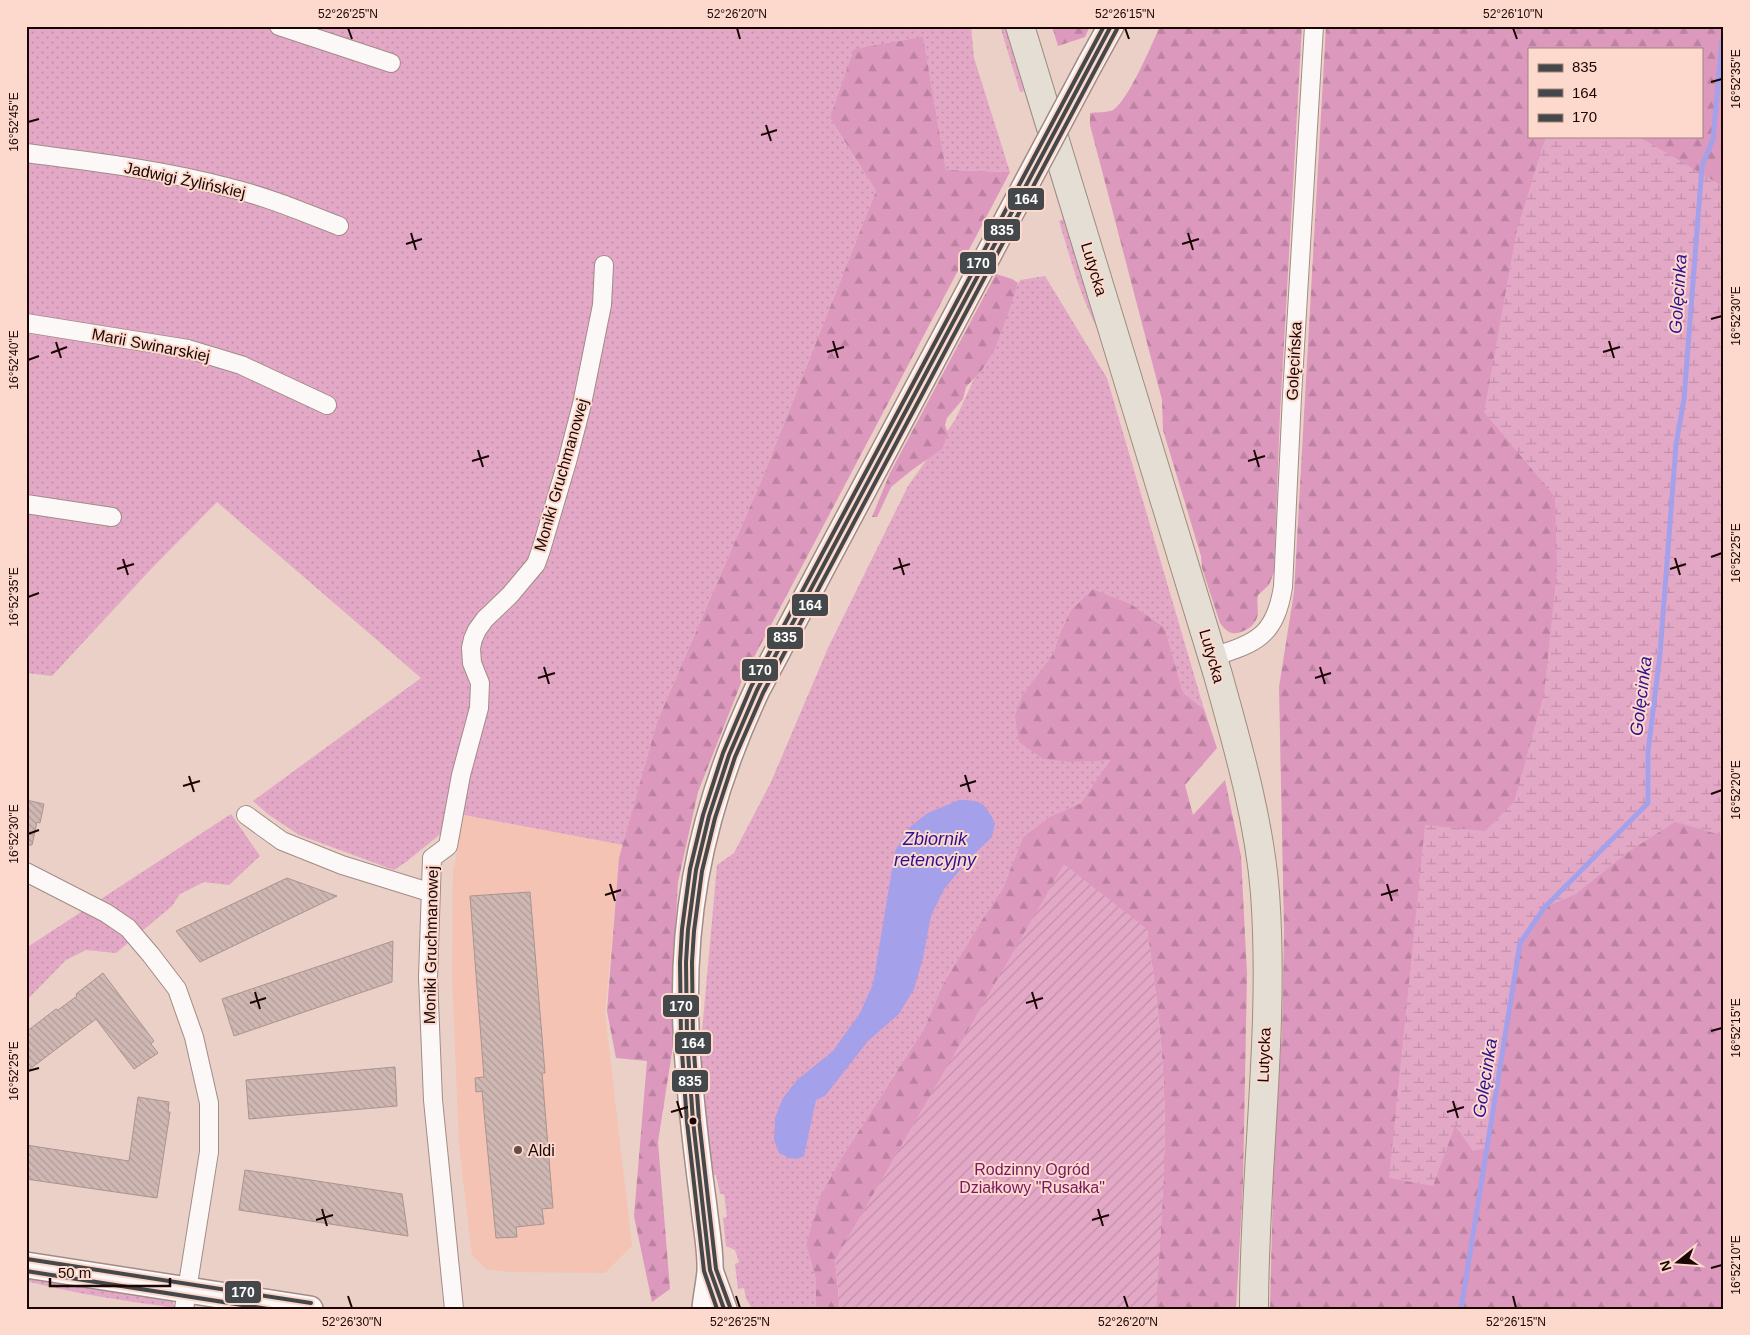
<svg xmlns="http://www.w3.org/2000/svg" width="1750" height="1335" viewBox="0 0 1750 1335" font-family="Helvetica,sans-serif">
  <defs>
    <pattern id="grass-dots" width="8" height="8" patternUnits="userSpaceOnUse" patternTransform="scale(1.25)"><rect width="8" height="8" fill="#e4a8c7"/><path d="M2 2h.1M6 6h.1" fill="none" stroke="#c38fa9" stroke-width="1.8" stroke-linecap="round"/></pattern>
    <pattern id="forest-firs" width="22" height="20" patternUnits="userSpaceOnUse" patternTransform="scale(1.25)"><rect width="22" height="20" fill="#dc98bd"/><path d="M5 1l3.5 6h-7zM16 11l3.5 6h-7z" fill="#bc82a1"/></pattern>
    <pattern id="wetland-marsh" width="20" height="14" patternUnits="userSpaceOnUse" patternTransform="scale(1.25)"><rect width="20" height="14" fill="#e4a8c7"/><path d="M1 5h8M5 5V1M11 12h8M15 12V8" fill="none" stroke="#c38fa9"/></pattern>
    <pattern id="garden-furrows" width="10" height="10" patternUnits="userSpaceOnUse" patternTransform="scale(1.25)"><rect width="10" height="10" fill="#e4a8c7"/><path d="M-1 1l2-2M0 10L10 0M9 11l2-2" fill="none" stroke="#c38fa9"/></pattern>
    <pattern id="building-back-hatch" width="6" height="6" patternUnits="userSpaceOnUse" patternTransform="scale(1.25)"><rect width="6" height="6" fill="#cfb7b3"/><path d="M-1 5l2 2M0 0l6 6M5-1l2 2" fill="none" stroke="#b19c98"/></pattern>
  </defs>
  <rect width="100%" height="100%" fill="#ead0c7"/>
  <polygon fill="#f4c3b3" points="464,815 623,845 619,858 605,1013 632,1246 605,1273 510,1272 486,1269 472,1255 459,1145 452,974 453,872"/>
  <g fill="url(#grass-dots)">
    <polygon points="26,26 971,26 974,58 1010,172 946,170 923,38 830,118 876,191 762,479 657,722 623,845 464,815 406,862 394,870 299,835 269,815 253,801 421,678 217,502 152,568 52,676 26,673"/>
    <path d="M1000,26H1011L1102,337C1081,301 1071,260 1059,221L1063,219L1024,91L1020,92Z"/>
    <polygon points="1045,276 1107,378 1204,709 1183,693 1165,628 1131,604 1093,589 1071,610 1060,633 1053,654 1022,697 1073,762 1110,759 1098,779 1081,803 1049,817 1023,837 1003,888 982,920 942,986 924,1029 844,1154 806,1245 816,1279 816,1309 752,1309 746,1298 744,1288 738,1289 735,1264 739,1262 735,1250 726,1246 723,1218 727,1217 724,1194 720,1194 716,1175 711,1175 699,1065 717,865 734,853 771,782 828,648 908,486 955,420 1020,280"/>
    <polygon points="231,814 260,856 229,885 204,882 180,894 172,906 116,953 86,950 66,960 26,1001 26,948"/>
    <path d="M26,1275L170,1298L176,1308C126,1301 76,1294 26,1281Z"/>
  </g>
  <g fill="url(#forest-firs)" fill-rule="evenodd">
    <polygon points="1052,26 1090,26 1085,37 1058,46"/>
    <path d="M1160,26H1302L1280,413L1274,572L1269,585L1258,595C1256,604 1260,612 1256,620C1253,627 1240,635 1232,633C1227,632 1223,627 1220,623L1202,568L1201,556L1163,430L1162,400L1090,125V113C1097,112 1106,113 1113,110C1128,101 1152,44 1160,26Z"/>
    <path d="M1326,26H1724V1309H1270L1274,1145L1282,1033L1284,930L1279,687L1294,592ZM1529,49H1701V136H1529Z"/>
    <polygon points="923,37 946,170 1010,172 743,678 698,792 678,882 674,949 674,1039 658,1142 670,1289 652,1302 634,1216 647,1061 616,1058 607,1011 619,858 657,722 762,479 876,191 830,118 854,49"/>
    <polygon points="996,274 1012,279 1018,283 1009,311 994,351 982,370 966,387 963,399 947,418 945,425 948,434 942,449 912,470 891,487 877,517 872,517 890,473"/>
    <path d="M1093,589L1131,604L1165,628L1183,693L1204,709L1217,748L1185,785L1193,815L1225,780L1241,856L1247,974L1243,1183L1236,1309H1156C1159,1238 1167,1163 1164,1092C1162,1038 1155,983 1147,930L835,1260L840,1309H816V1279L806,1245L820,1197L844,1154L924,1029L942,986L982,920L1003,888L1023,837L1049,817L1081,803L1110,760L1073,762L1043,759L1019,742L1015,716L1022,696L1053,654L1060,633L1071,610Z"/>
  </g>
  <polygon fill="url(#wetland-marsh)" points="1546,136 1638,136 1724,187 1724,836 1675,822 1628,852 1576,894 1544,908 1520,943 1487,1148 1473,1151 1455,1126 1433,1186 1389,1178 1425,825 1485,831 1514,802 1544,694 1557,570 1555,497 1484,412 1517,229"/>
  <path fill="url(#garden-furrows)" d="M1064,864L1147,929C1155,983 1162,1038 1164,1092C1167,1163 1160,1238 1156,1309H840L835,1260Z"/>
  <path fill="#a4a1ea" d="M959,800C982,800 985,803 995,823L992,837L971,857L944,889L931,916L923,958L914,989L899,1014L868,1041L825,1096L816,1100L804,1156L798,1159L789,1158L779,1153L774,1140L775,1118L783,1098L797,1080L833,1051L860,1013L873,984L895,851L911,826L928,813Z"/>
  <g fill="none" stroke-linecap="round" stroke-linejoin="round">
    <polyline stroke="#a4a1ea" stroke-width="5" points="1461,1309 1520,943 1544,908 1648,803 1648,752 1660,654 1676,445 1684,399 1702,166 1713,139 1722,41 1724,36"/>
  </g>
  <g fill="url(#building-back-hatch)" stroke="#aa948f">
    <polygon points="26,800 44,804 40,823 37,822 32,845 26,845"/>
    <polygon points="287,878 337,896 200,962 176,931"/>
    <polygon points="530,892 545,1073 542,1073 553,1208 542,1209 544,1224 516,1227 517,1237 496,1238 482,1091 476,1092 475,1078 484,1077 470,896"/>
    <polygon points="393,941 392,982 234,1036 222,999"/>
    <polygon points="103,973 154,1041 151,1044 158,1053 134,1069 96,1019 26,1072 26,1032 56,1009 58,1010 77,996 76,994"/>
    <polygon points="395,1067 397,1106 249,1119 246,1080"/>
    <polygon points="138,1097 169,1102 168,1112 170,1112 157,1198 26,1179 26,1145 129,1161"/>
    <polygon points="245,1170 402,1194 408,1236 239,1210"/>
  </g>
  <g fill="none" stroke-linecap="round" stroke-linejoin="round">
    <defs>
      <g id="street">
        <polyline points="279,26 391,63"/>
        <path d="M26,153C94,162 164,170 230,188C268,197 303,212 339,226"/>
        <polyline points="26,323 188,349 241,365 327,405"/>
        <polyline points="26,504 112,517"/>
        <path d="M1212,657C1257,643 1275,636 1283,587L1292,396L1314,26"/>
        <polyline points="246,815 282,841 342,865 429,892"/>
        <polyline points="26,872 106,913 128,928 151,955 177,989 194,1037 209,1103 209,1152 184,1309"/>
        <polyline points="454,1309 433,1100 428,977 432,858 448,846 461,775 479,708 480,683 472,663 471,648 473,639 477,630 485,619 510,595 536,564 541,550 567,462 582,404 602,305 604,265"/>
      </g>
      <g id="secondary">
        <polyline points="1090,64 1111,26"/>
        <polyline points="26,1265 310,1309"/>
        <polyline points="711,1273 724,1309"/>
        <path d="M705,1309C706,1296 709,1284 710,1271C711,1252 706,1227 704,1207C698,1164 693,1120 689,1076C676,935 697,817 757,690L999,235"/>
      </g>
      <path id="primary" d="M1020,26L1218,675C1238,747 1259,819 1265,893C1275,1031 1254,1171 1254,1309"/>
    </defs>
    <use href="#street" stroke="#a28c85" stroke-width="20"/>
    <use href="#secondary" stroke="#a28c85" stroke-width="28"/>
    <use href="#primary" stroke="#9e8e7c" stroke-width="30"/>
    <use href="#street" stroke="#fcf8f7" stroke-width="18"/>
    <use href="#secondary" stroke="#fcf8f7" stroke-width="25"/>
    <use href="#primary" stroke="#e4ded5" stroke-width="28"/>
    <defs>
      <polyline id="secondary-bridge" points="999,235 1090,64"/>
    </defs>
    <use href="#secondary-bridge" stroke="#a28c85" stroke-width="28" stroke-linecap="butt"/>
    <use href="#secondary-bridge" stroke="#fcf8f7" stroke-width="25"/>
    <defs>
      <polyline id="bus-1" points="724,1309 710,1270 693,1121 687,1039 686,962 688,930 696,870 709,816 729,755 757,690 1111,26"/>
      <g id="bus-2">
        <polyline points="26,1271 268,1309"/>
        <polyline points="730,1307 716,1269 699,1120 693,1039 692,962 694,931 702,871 715,818 735,757 763,693 1117,29"/>
      </g>
      <g id="bus-3">
        <polyline points="27,1259 311,1303"/>
        <polyline points="717,1309 704,1271 687,1122 681,1039 680,962 682,929 690,869 703,815 723,753 751,687 1104,26"/>
      </g>
    </defs>
    <use href="#bus-1" stroke="#fdd8cc" stroke-width="8"/>
    <use href="#bus-2" stroke="#fdd8cc" stroke-width="8"/>
    <use href="#bus-3" stroke="#fdd8cc" stroke-width="8"/>
    <use href="#bus-1" stroke="#45484a" stroke-width="4"/>
    <use href="#bus-2" stroke="#45484a" stroke-width="4"/>
    <use href="#bus-3" stroke="#45484a" stroke-width="4"/>
  </g>
  <path fill="none" stroke="#1a0703" stroke-width="2" d="M348,28L352,39M737,28L740,39M1125,28L1129,39M1513,28L1517,39M1711,82L1722,79M28,122L39,119M766,125L771,141M761,135L777,130M411,233L416,250M1188,233L1193,250M406,244L422,239M1182,244L1199,239M1711,319L1722,316M833,341L838,358M1609,341L1614,358M56,342L61,358M827,352L844,347M1603,352L1620,347M51,353L67,347M28,360L39,356M478,450L483,467M1254,450L1259,467M472,461L489,456M1248,461L1265,456M1711,557L1722,553M899,558L904,575M1675,558L1680,575M123,559L128,575M117,569L134,564M893,569L910,564M1670,569L1686,564M28,597L39,593M544,667L549,684M1320,667L1325,684M538,678L555,673M1315,678L1331,673M965,775L970,792M189,776L194,792M183,786L200,781M960,786L976,781M1711,794L1722,790M28,834L39,830M610,884L615,901M1387,884L1392,901M605,895L621,890M1381,895L1398,890M255,992L260,1009M1032,992L1037,1009M250,1003L266,998M1026,1003L1043,998M1711,1031L1722,1028M28,1071L39,1068M677,1101L682,1118M1453,1101L1458,1118M671,1112L688,1107M1447,1112L1464,1107M322,1209L327,1226M1098,1209L1103,1226M316,1220L333,1215M1092,1220L1109,1215M1711,1268L1722,1265M348,1296L352,1308M736,1296L740,1308M1124,1296L1128,1308M1513,1296L1516,1308"/>
  <circle fill="#1a0703" stroke="#fdd8cc" stroke-width="2" cx="693" cy="1121" r="4.5"/>
  <circle fill="#634d48" stroke="#fdd8cc" stroke-width="2" cx="518" cy="1150" r="5"/>
  <g text-anchor="middle" dominant-baseline="central" stroke-width="4" stroke-linejoin="round" paint-order="stroke">
    <g font-size="16" fill="#1a0703" stroke="#fdd8cc">
      <text transform="translate(185 180) rotate(12)">Jadwigi Żylińskiej</text>
      <text transform="translate(1094 269) rotate(73)">Lutycka</text>
      <text transform="translate(151 345) rotate(11)">Marii Swinarskiej</text>
      <text transform="translate(1294 361) rotate(-87)">Golęcińska</text>
      <text transform="translate(561 475) rotate(-74)">Moniki Gruchmanowej</text>
      <text transform="translate(1212 656) rotate(74)">Lutycka</text>
      <text transform="translate(431 945) rotate(-89)">Moniki Gruchmanowej</text>
      <text transform="translate(1264 1055) rotate(-88)">Lutycka</text>
    </g>
    <g font-size="16" fill="#1a0703" stroke="#fdd8cc" text-anchor="start">
      <text x="528" y="1150">Aldi</text>
    </g>
    <g font-size="16" fill="#761862" stroke="#fdd8cc">
      <text x="1032" y="1169">Rodzinny Ogród<tspan x="1032" dy="18">Działkowy "Rusałka"</tspan></text>
    </g>
    <g font-size="18" font-style="italic" fill="#2c1293" stroke="#fdd8cc">
      <text transform="translate(1678 294) rotate(-86)">Golęcinka</text>
      <text transform="translate(1641 696) rotate(-83)">Golęcinka</text>
      <text x="935" y="839">Zbiornik<tspan x="935" dy="21">retencyjny</tspan></text>
      <text transform="translate(1485 1078) rotate(-81)">Golęcinka</text>
    </g>
  </g>
  <g stroke="#fdd8cc" stroke-width="2">
    <rect x="1007" y="187" width="38" height="24" rx="5" fill="#45484a"/>
    <rect x="983" y="218" width="38" height="24" rx="5" fill="#45484a"/>
    <rect x="959" y="251" width="38" height="24" rx="5" fill="#45484a"/>
    <rect x="791" y="593" width="38" height="24" rx="5" fill="#45484a"/>
    <rect x="766" y="626" width="38" height="24" rx="5" fill="#45484a"/>
    <rect x="741" y="658" width="38" height="24" rx="5" fill="#45484a"/>
    <rect x="662" y="994" width="38" height="24" rx="5" fill="#45484a"/>
    <rect x="674" y="1031" width="38" height="24" rx="5" fill="#45484a"/>
    <rect x="671" y="1069" width="38" height="24" rx="5" fill="#45484a"/>
    <rect x="224" y="1280" width="38" height="24" rx="5" fill="#45484a"/>
  </g>
  <g font-size="14" text-anchor="middle" font-weight="bold" fill="#fff">
    <text x="1026" y="204">164</text>
    <text x="1002" y="235">835</text>
    <text x="978" y="268">170</text>
    <text x="810" y="610">164</text>
    <text x="785" y="642">835</text>
    <text x="760" y="675">170</text>
    <text x="681" y="1011">170</text>
    <text x="693" y="1048">164</text>
    <text x="690" y="1086">835</text>
    <text x="243" y="1297">170</text>
  </g>
  <rect width="1750" height="1335" fill="none" stroke="#fdd8cc" stroke-width="55"/>
  <rect x="1528" y="48" width="175" height="90" fill="#fdd8cc" stroke="#a2847c"/>
  <rect x="1538" y="64" width="25" height="8" fill="#45484a" stroke="#a2847c"/>
  <text x="1572" y="72" font-size="15" fill="#1a0703">835</text>
  <rect x="1538" y="89" width="25" height="8" fill="#45484a" stroke="#a2847c"/>
  <text x="1572" y="98" font-size="15" fill="#1a0703">164</text>
  <rect x="1538" y="114" width="25" height="8" fill="#45484a" stroke="#a2847c"/>
  <text x="1572" y="122" font-size="15" fill="#1a0703">170</text>
  <g transform="translate(1678 1262) rotate(253)" stroke="#fdd8cc" stroke-width="4" paint-order="stroke">
  <path d="M0-4L9 19L0 12L-9 19Z" fill="#1a0703"/>
  <text y="-8" font-size="14" font-weight="bold" text-anchor="middle" fill="#1a0703">N</text>
  </g>
  <path d="M50 1278v8h120v-8" fill="none" stroke="#1a0703" stroke-width="2.5"/>
  <text x="58" y="1278" font-size="15" fill="#1a0703" stroke="#fdd8cc" stroke-width="4" paint-order="stroke">50 m</text>
  <rect x="28" y="28" width="1694" height="1280" fill="none" stroke="#1a0703" stroke-width="2"/>
  <g font-size="12" text-anchor="middle" fill="#1a0703">
    <text x="348" y="18">52°26'25"N</text>
    <text x="737" y="18">52°26'20"N</text>
    <text x="1125" y="18">52°26'15"N</text>
    <text x="1513" y="18">52°26'10"N</text>
    <text transform="translate(1736 79) rotate(-90)" y="4">16°52'35"E</text>
    <text transform="translate(14 122) rotate(-90)" y="4">16°52'45"E</text>
    <text transform="translate(1736 316) rotate(-90)" y="4">16°52'30"E</text>
    <text transform="translate(14 360) rotate(-90)" y="4">16°52'40"E</text>
    <text transform="translate(1736 553) rotate(-90)" y="4">16°52'25"E</text>
    <text transform="translate(14 597) rotate(-90)" y="4">16°52'35"E</text>
    <text transform="translate(1736 790) rotate(-90)" y="4">16°52'20"E</text>
    <text transform="translate(14 834) rotate(-90)" y="4">16°52'30"E</text>
    <text transform="translate(1736 1028) rotate(-90)" y="4">16°52'15"E</text>
    <text transform="translate(14 1071) rotate(-90)" y="4">16°52'25"E</text>
    <text transform="translate(1736 1265) rotate(-90)" y="4">16°52'10"E</text>
    <text x="352" y="1326">52°26'30"N</text>
    <text x="740" y="1326">52°26'25"N</text>
    <text x="1128" y="1326">52°26'20"N</text>
    <text x="1516" y="1326">52°26'15"N</text>
  </g>
</svg>
